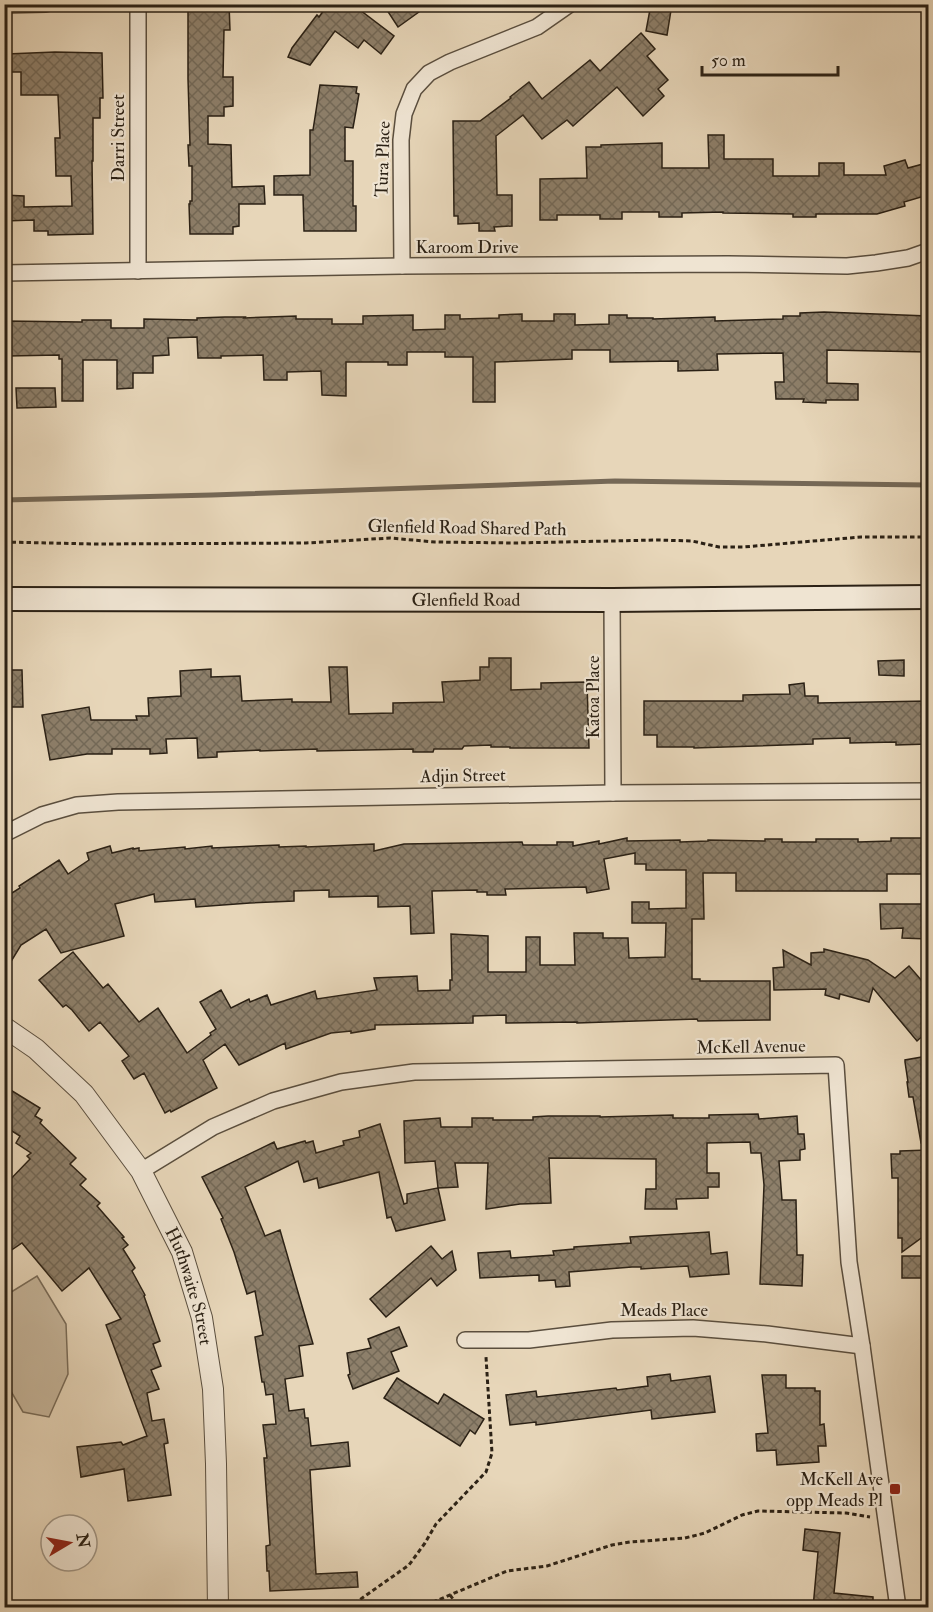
<svg xmlns="http://www.w3.org/2000/svg" width="933" height="1612" viewBox="0 0 933 1612" font-family="'IM FELL Double Pica',serif">
  <defs>
    <pattern id="building-cross-hatch" width="8" height="8" patternUnits="userSpaceOnUse" patternTransform="scale(1.5)"><rect width="8" height="8" fill="#8d7f6a"/><path d="M0 0l8 8M0 8l8-8" fill="none" stroke="#736856"/></pattern>
  </defs>
  <rect width="100%" height="100%" fill="#e7d6b9"/>
  <filter id="stains"><feTurbulence type="fractalNoise" baseFrequency=".00333" numOctaves="4"/><feColorMatrix values="0 0 0 0 .2 0 0 0 0 .09 0 0 0 0 .02 0 0 0 .5 -.17"/></filter>
  <radialGradient id="worn" r=".72"><stop offset=".6" stop-color="#630" stop-opacity="0"/><stop offset="1" stop-color="#630" stop-opacity=".3"/></radialGradient>
  <polygon fill="#c7b79d" stroke="#796c59" stroke-width="1.5" points="37,1276 66,1324 68,1374 49,1417 23,1412 5,1381 5,1346 8,1294"/>
  <g fill="none" stroke-linecap="round" stroke-linejoin="round">
    <polyline stroke="#756856" stroke-width="5" points="4,500 212,495 615,481 928,485"/>
  </g>
  <g fill="url(#building-cross-hatch)" stroke="#2b2115" stroke-width="1.5">
    <polygon points="188,4 229,4 230,30 224,30 223,77 233,77 233,106 224,107 224,116 208,116 208,144 231,145 232,187 264,186 265,204 239,204 239,226 233,227 233,234 190,234 189,204 190,204 190,201 192,201 192,166 189,166 188,145 190,145 188,79"/>
    <polygon points="328,4 352,4 394,36 381,54 364,40 358,48 335,31 310,65 288,57 292,48 317,15 319,17"/>
    <polygon points="383,4 430,4 398,27"/>
    <polygon points="651,4 672,4 667,35 646,31"/>
    <polygon points="641,33 655,49 647,56 668,80 658,89 664,96 643,116 617,87 573,126 567,120 542,139 523,115 496,136 497,195 512,195 512,226 494,227 495,231 479,231 479,223 458,224 458,216 454,216 453,121 480,121 511,98 510,97 529,82 542,99 590,60 600,71"/>
    <polygon points="55,52 102,53 103,98 100,98 100,118 93,118 93,161 92,161 93,234 48,235 48,231 34,231 34,220 4,221 4,195 24,196 24,207 72,206 71,176 56,176 55,138 60,138 58,95 21,95 21,72 7,72 7,54"/>
    <polygon points="320,85 357,87 356,93 359,94 353,128 345,127 345,161 353,161 353,206 356,206 356,231 304,231 303,195 274,195 274,176 310,175 310,130 313,130"/>
    <polygon points="708,135 724,135 724,159 773,159 773,176 819,176 819,163 844,163 844,175 886,175 884,166 905,160 908,168 923,164 924,168 928,166 928,195 904,202 905,206 877,214 816,214 816,217 793,217 793,214 723,213 723,212 682,213 682,217 659,217 659,212 622,212 622,219 600,219 600,215 557,215 557,220 540,220 540,179 587,178 586,147 601,147 601,145 662,143 662,168 709,168"/>
    <polygon points="824,312 928,316 928,352 827,350 827,383 858,384 858,400 826,400 826,403 803,402 804,399 776,399 775,382 784,382 783,353 717,354 718,370 678,371 678,361 610,362 610,350 572,350 572,359 495,362 495,402 473,402 473,357 445,357 445,352 407,352 407,365 388,365 388,362 346,362 346,396 322,395 321,371 287,372 287,380 264,380 263,355 221,356 221,358 198,358 197,337 168,338 169,355 153,356 153,373 133,373 133,388 117,389 117,360 83,360 83,401 62,401 62,359 59,359 59,355 8,356 8,349 6,349 6,321 82,322 82,320 111,320 111,328 144,328 144,319 197,320 197,318 225,317 245,317 244,318 296,316 296,319 332,319 332,324 363,324 363,316 413,315 413,330 445,329 445,315 460,315 460,319 499,318 499,315 522,314 522,321 554,321 554,314 575,314 575,325 609,324 609,315 627,315 627,318 653,318 653,319 715,317 715,321 783,319 783,316 800,316 800,313"/>
    <polygon points="16,388 55,388 56,407 17,408"/>
    <polygon points="489,658 511,658 511,690 541,689 541,683 587,682 589,748 510,748 510,747 491,747 491,745 464,746 462,749 434,749 433,752 413,752 413,749 317,751 317,749 260,751 260,750 217,752 217,757 198,758 197,738 166,739 167,753 150,754 150,749 112,749 112,754 87,754 50,760 42,715 89,707 91,720 137,720 136,716 149,716 148,698 181,696 180,671 211,669 211,677 240,676 242,701 292,699 292,702 331,702 329,667 347,667 349,714 393,713 393,703 444,702 442,682 480,680 480,667 489,667"/>
    <polygon points="904,660 904,676 879,675 878,661"/>
    <polygon points="4,670 22,670 23,707 4,707"/>
    <polygon points="804,683 805,696 818,696 818,703 928,701 928,744 896,745 896,742 850,743 850,738 813,739 813,744 694,748 694,747 657,747 657,735 644,735 644,701 743,701 743,695 790,694 789,685"/>
    <polygon points="627,838 627,841 680,840 680,842 708,841 708,840 765,841 765,839 782,839 782,842 816,842 816,839 858,839 858,842 891,841 891,838 928,838 928,874 887,874 887,891 736,891 736,873 703,873 704,919 692,919 692,979 700,979 700,981 770,981 770,1020 698,1021 697,1019 577,1023 577,1022 506,1023 506,1015 473,1016 473,1023 375,1025 375,1029 351,1033 351,1031 331,1033 286,1049 285,1043 239,1065 225,1044 203,1060 217,1088 171,1112 170,1110 165,1113 144,1073 134,1079 122,1061 129,1056 100,1022 89,1031 72,1010 66,1005 63,1007 39,980 73,952 103,988 108,984 139,1022 158,1008 187,1053 211,1035 210,1033 216,1029 200,1002 221,990 231,1008 249,999 250,1002 267,995 271,1005 315,991 317,999 377,990 374,978 417,976 418,991 450,990 450,980 452,980 451,934 488,936 488,972 526,972 526,937 540,937 540,965 575,965 574,933 603,933 603,938 628,938 629,958 665,957 666,923 632,923 632,902 649,902 649,909 686,908 686,870 646,870 646,864 635,864 635,853 604,859 609,889 587,893 586,887 505,889 506,895 487,895 487,892 477,892 477,890 432,891 434,933 411,934 410,906 378,907 378,896 329,897 329,890 294,891 294,901 250,903 196,907 195,899 155,902 154,894 115,904 124,936 61,953 46,929 21,945 4,973 4,898 20,888 19,886 59,860 68,874 89,860 87,853 110,846 112,853 133,848 133,849 139,848 139,851 185,847 185,849 212,846 212,848 279,845 279,847 306,846 306,847 374,844 374,851 404,844 522,842 523,845 557,845 557,842 573,842 573,846 599,841 599,844"/>
    <polygon points="880,904 928,904 928,939 902,938 903,928 881,929"/>
    <polygon points="824,949 868,960 895,978 909,966 922,981 928,975 928,1031 917,1041 873,988 869,1002 840,994 839,999 825,995 826,989 774,990 773,968 784,967 783,950 811,965 811,953 824,952"/>
    <polygon points="928,1056 928,1143 921,1143 913,1097 909,1097 907,1082 908,1082 905,1062 905,1060"/>
    <polygon points="4,1086 40,1108 35,1116 42,1120 40,1123 76,1158 70,1164 86,1179 80,1185 100,1203 97,1206 124,1237 122,1238 128,1245 123,1249 135,1268 132,1271 145,1295 144,1296 160,1341 153,1344 161,1366 151,1370 159,1389 147,1393 152,1421 164,1419 168,1443 164,1444 171,1495 128,1501 124,1469 81,1477 77,1447 121,1442 123,1445 147,1436 106,1325 121,1319 89,1268 62,1291 22,1243 4,1255 4,1186 30,1159 27,1156 31,1153 16,1143 20,1136 4,1126"/>
    <polygon points="758,1114 759,1119 797,1116 798,1134 804,1134 805,1149 800,1150 800,1160 779,1161 782,1200 796,1200 797,1255 803,1255 802,1286 760,1284 764,1185 761,1153 751,1153 750,1142 707,1143 707,1173 719,1173 719,1187 708,1187 708,1198 676,1199 677,1209 645,1209 646,1189 656,1189 656,1159 549,1158 551,1203 520,1204 487,1209 486,1209 488,1163 455,1163 458,1187 438,1188 445,1220 396,1231 391,1217 387,1218 379,1172 319,1188 317,1178 304,1182 298,1161 245,1187 265,1236 280,1230 313,1344 299,1346 303,1376 285,1379 289,1411 304,1409 305,1418 308,1418 311,1446 348,1442 350,1466 310,1470 316,1574 357,1572 358,1587 270,1591 269,1571 267,1571 266,1546 270,1545 264,1458 267,1458 263,1425 276,1424 273,1394 266,1395 264,1382 262,1382 255,1337 263,1335 255,1291 247,1294 234,1252 221,1219 223,1218 202,1177 274,1142 277,1149 305,1141 306,1143 313,1141 316,1153 344,1145 343,1141 360,1137 359,1131 380,1124 404,1204 407,1203 407,1194 438,1188 435,1161 405,1163 404,1121 440,1118 441,1127 472,1127 472,1118 493,1118 493,1120 533,1120 533,1117 548,1116 600,1116 600,1117 673,1115 673,1118 709,1118 709,1115"/>
    <polygon points="928,1150 928,1233 902,1252 902,1238 898,1238 898,1178 892,1178 891,1154 900,1154 900,1151"/>
    <polygon points="709,1232 711,1254 727,1252 729,1274 690,1277 688,1266 641,1269 641,1267 632,1267 569,1272 570,1286 556,1287 555,1280 539,1281 539,1275 480,1278 478,1253 510,1251 511,1258 554,1255 553,1251 574,1249 574,1247 631,1243 630,1237"/>
    <polygon points="431,1246 442,1259 452,1251 456,1270 437,1286 431,1278 386,1317 370,1299"/>
    <rect x="902" y="1256" width="26" height="22"/>
    <polygon points="399,1327 407,1346 391,1352 399,1371 353,1389 348,1375 350,1374 347,1353 371,1348 368,1339"/>
    <polygon points="670,1374 671,1381 710,1376 715,1412 652,1419 651,1410 536,1425 536,1422 510,1425 506,1395 536,1391 537,1397 616,1388 617,1390 648,1386 647,1377"/>
    <polygon points="762,1375 786,1375 786,1388 815,1388 815,1391 820,1391 820,1425 824,1424 826,1446 818,1446 819,1462 777,1465 776,1450 757,1451 756,1434 768,1433"/>
    <polygon points="397,1378 438,1404 444,1394 484,1419 475,1434 470,1430 460,1446 384,1398"/>
    <polygon points="805,1529 840,1533 834,1593 873,1597 873,1608 813,1608 818,1552 803,1550"/>
  </g>
  <g fill="none" stroke-linecap="round" stroke-linejoin="round">
    <defs>
      <g id="minor">
        <polyline points="138,4 138,271"/>
        <polyline points="4,5 46,4"/>
        <polyline points="402,266 401,140 404,114 414,89 429,73 450,62 537,27 570,4"/>
        <polyline points="4,273 402,266 728,264 847,266 876,263 908,258 928,251"/>
        <polyline points="612,600 613,793"/>
        <polyline points="4,834 42,815 77,805 118,802 613,793 928,791"/>
        <polyline points="141,1171 213,1127 273,1101 341,1082 414,1072 836,1065 849,1262 862,1346 898,1608"/>
        <polyline points="465,1340 529,1340 612,1330 693,1328 767,1334 862,1346"/>
      </g>
      <g id="tertiary">
        <path id="s1" d="M4,1027L36,1049L84,1094L141,1171L182,1252L202,1318L213,1389L216,1464L218,1608"/>
      </g>
      <g id="secondary">
        <path id="s2" d="M4,599L612,600L928,597"/>
      </g>
    </defs>
    <use href="#minor" stroke="#5a4e3e" stroke-width="18"/>
    <use href="#tertiary" stroke="#5a4e3e" stroke-width="22"/>
    <use href="#secondary" stroke="#2b2115" stroke-width="26"/>
    <g stroke="#2b2115" stroke-width="3" stroke-dasharray="4.5 3" stroke-linecap="butt">
      <polyline points="4,542 95,544 306,543 390,538 435,542 514,543 658,540 692,541 719,547 743,547 861,537 928,537"/>
      <polyline points="450,1595 460,1608"/>
      <polyline points="348,1608 409,1565 425,1543 436,1524 486,1472 492,1453 486,1357"/>
      <polyline points="419,1608 507,1571 547,1566 612,1545 630,1542 685,1538 705,1533 742,1515 758,1511 846,1513 870,1517"/>
    </g>
    <use href="#minor" stroke="#efe4d2" stroke-width="15"/>
    <use href="#tertiary" stroke="#efe4d2" stroke-width="20"/>
    <use href="#secondary" stroke="#efe4d2" stroke-width="22"/>
  </g>
  <rect fill="#8f2418" stroke="#efe4d2" stroke-width="2" x="889" y="1483" width="12" height="12" rx="3"/>
  <g text-anchor="middle" dominant-baseline="central" stroke-width="4.5" stroke-linejoin="round" paint-order="stroke">
    <g font-size="18" fill="#2b2115" stroke="#efe4d2">
      <text transform="translate(118 138) rotate(-90)">Darri Street</text>
      <text transform="translate(383 159) rotate(-88)">Tura Place</text>
      <text x="467" y="247">Karoom Drive</text>
      <text transform="translate(467 528) rotate(1)">Glenfield Road Shared Path</text>
      <text stroke="none"><textPath href="#s2" startOffset="462">Glenfield Road</textPath></text>
      <text transform="translate(593 697) rotate(-90)">Katoa Place</text>
      <text transform="translate(463 776) rotate(-1)">Adjin Street</text>
      <text transform="translate(751 1047) rotate(-1)">McKell Avenue</text>
      <text stroke="none"><textPath href="#s1" startOffset="326">Huthwaite Street</textPath></text>
      <text x="664" y="1310">Meads Place</text>
    </g>
    <g font-size="18" fill="#2b2115" stroke="#efe4d2" text-anchor="end">
      <text x="883" y="1479">McKell Ave<tspan x="883" dy="21">opp Meads Pl</tspan></text>
    </g>
  </g>
  <rect width="933" height="1612" fill="none" stroke="#e7d6b9" stroke-width="24"/>
  <rect x="6" y="6" width="921" height="1600" fill="none" stroke="#2b2115" stroke-width="3"/>
  <rect x="12" y="12" width="909" height="1588" fill="none" stroke="#2b2115" stroke-width="1.5"/>
  <g transform="translate(69 1543) rotate(80)"><circle r="28" fill="#efe4d2" stroke="#a19686" stroke-width="1.5"/>
  <path d="M0-4.5L10 22L0 15L-10 22Z" fill="#8f2418"/>
  <text y="-9" font-size="16" font-weight="bold" text-anchor="middle" fill="#2b2115">N</text>
  </g>
  <path d="M702 66v9h136v-9" fill="none" stroke="#2b2115" stroke-width="3"/>
  <text x="711" y="66" font-size="18" fill="#2b2115" stroke="#efe4d2" stroke-width="4.5" paint-order="stroke">50 m</text>
  <rect width="100%" height="100%" filter="url(#stains)"/>
  <rect width="100%" height="100%" fill="url(#worn)"/>
</svg>
